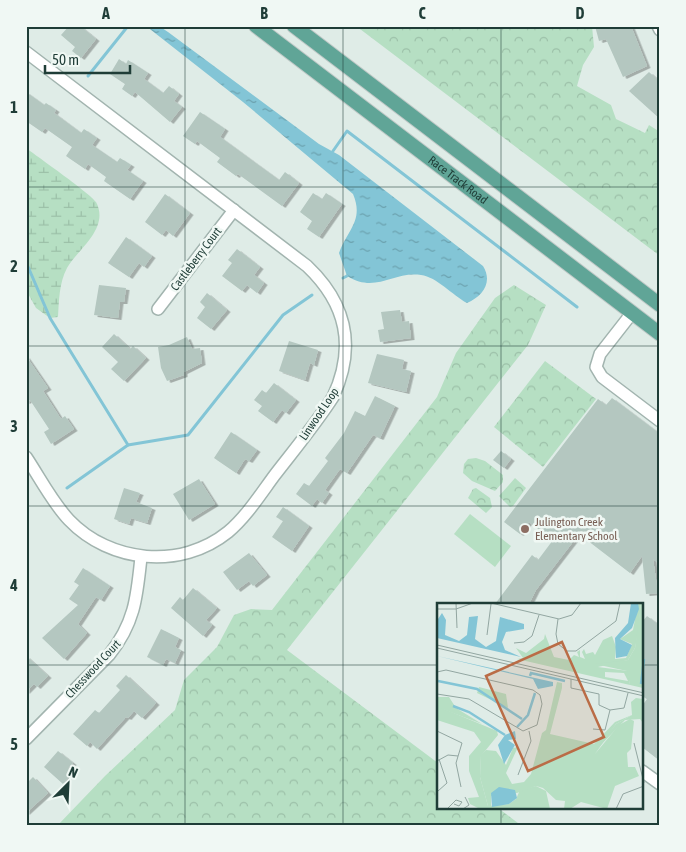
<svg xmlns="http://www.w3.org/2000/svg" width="686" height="852" viewBox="0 0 686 852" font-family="'Asap Condensed',sans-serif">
  <defs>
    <pattern id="forest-crowns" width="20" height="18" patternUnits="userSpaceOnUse" patternTransform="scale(1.25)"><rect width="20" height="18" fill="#b6dfc3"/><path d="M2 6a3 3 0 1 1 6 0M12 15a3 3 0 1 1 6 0" fill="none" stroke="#9cc0a8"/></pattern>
    <pattern id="wetland-marsh" width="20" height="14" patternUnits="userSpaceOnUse" patternTransform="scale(1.25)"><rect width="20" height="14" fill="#b6dfc3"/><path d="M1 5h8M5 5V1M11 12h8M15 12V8" fill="none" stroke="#9cc0a8"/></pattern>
    <pattern id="water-ripples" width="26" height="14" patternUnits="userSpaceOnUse" patternTransform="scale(1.25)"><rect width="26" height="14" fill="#83c5d6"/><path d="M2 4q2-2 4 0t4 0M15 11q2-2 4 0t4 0" fill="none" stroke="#6ba1ae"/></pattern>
    <filter id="shadow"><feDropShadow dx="3.5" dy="2" stdDeviation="0" flood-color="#0004"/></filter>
  </defs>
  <rect width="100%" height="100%" fill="#dfece7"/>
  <g fill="url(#forest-crowns)">
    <polygon points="356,26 592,26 594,47 583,65 577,86 611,105 616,119 645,133 649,125 660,132 660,256"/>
    <polygon points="514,285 546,305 528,345 287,650 438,763 438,808 498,808 522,826 57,826 105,776 175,710 184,680 217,647 234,615 251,609 272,610 437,397 456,353 495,298"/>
    <polygon points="545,361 596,399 543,467 494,427"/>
    <polygon points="476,458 485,461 503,475 503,482 495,491 472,481 463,473 464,464 468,459"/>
    <polygon points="515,478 526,488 513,506 510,507 499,496"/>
    <polygon points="476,488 490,498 492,507 486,513 468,498 473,489"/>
  </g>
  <path fill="url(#wetland-marsh)" d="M26,148C38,157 91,194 96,202C110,228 78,249 67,268C59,283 59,301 58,317L50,318L36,308L26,290Z"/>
  <polygon fill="#b6dfc3" points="470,514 511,546 495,567 454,534"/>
  <path fill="url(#water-ripples)" d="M146,26H159L168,32L319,144L339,155L483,266C493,282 483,296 467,303C452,295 437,277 421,275C393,271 376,294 347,276L339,253C348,229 364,220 353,194L243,102Z"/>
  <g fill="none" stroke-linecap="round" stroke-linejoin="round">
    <g stroke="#83c5d6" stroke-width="3">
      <polyline points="88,76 128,26"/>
      <polyline points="333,151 347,131 577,307"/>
      <polyline points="26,262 50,318 128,445"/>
      <polyline points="343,278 347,276"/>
      <polyline points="67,488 128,445 188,435 283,315 312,295"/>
    </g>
  </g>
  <g fill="#b4c7c0" filter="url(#shadow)">
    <polygon points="69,26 80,26 96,39 81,58 72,51 75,47 61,35"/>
    <polygon points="595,26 631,26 647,66 623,77 606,39 599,41"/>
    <polygon points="119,59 126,64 128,60 148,73 144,79 163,93 169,86 179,94 174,101 182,107 170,122 135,92 132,96 122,89 125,84 110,74"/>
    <polygon points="649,72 660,82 660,119 629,91"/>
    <polygon points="26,92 44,105 46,103 56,110 54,113 81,133 84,129 97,138 92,145 117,162 120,158 131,165 127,170 143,181 130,199 104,181 106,177 88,164 85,169 66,156 72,147 45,128 42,132 26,121"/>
    <polygon points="200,112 225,129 220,137 279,180 285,172 299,183 282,206 238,174 236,176 217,162 220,158 197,141 195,144 183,136"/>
    <polygon points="313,193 322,199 326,193 342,204 319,237 307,229 312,221 300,212"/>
    <polygon points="165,194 190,213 173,236 166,230 162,235 145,222"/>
    <polygon points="126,237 152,256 144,267 139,263 129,277 108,263"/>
    <polygon points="237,249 260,267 254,275 264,283 257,293 247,285 242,291 222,276 232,263 228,260"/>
    <polygon points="99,285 126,288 124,302 120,302 118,318 94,315"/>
    <polygon points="207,293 227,310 211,329 197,318 205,307 200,302"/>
    <polygon points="400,310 402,322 409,321 411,338 380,342 378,330 384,329 381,312"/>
    <polygon points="114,334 130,349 133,346 146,358 124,381 111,369 118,362 102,347"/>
    <polygon points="187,337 192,349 200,348 202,363 184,372 184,375 167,381 161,368 158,347 169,345"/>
    <polygon points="289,341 318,350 314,365 310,363 305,380 279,371"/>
    <polygon points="377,354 404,360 402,369 411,371 406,392 368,383"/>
    <polygon points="26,356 48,388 43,391 61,419 65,416 74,429 51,444 44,432 49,429 30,400 26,402"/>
    <polygon points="274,383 296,400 286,413 282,410 273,422 258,411 262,406 254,400 262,390 266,393"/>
    <polygon points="375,396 395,406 380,438 373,435 347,473 340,469 325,490 329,493 322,503 317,499 312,506 296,494 304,483 309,486 328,461 325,458 344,433 355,411 365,416"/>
    <polygon points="612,398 660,434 660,564 653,559 658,593 646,594 642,556 630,573 579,534 536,590 529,604 495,604 532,555 538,560 553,540 529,522 520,534 504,522 598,399 606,405"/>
    <polygon points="231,432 257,450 249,461 245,459 236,473 214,458"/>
    <polygon points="501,451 511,459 504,468 493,460"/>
    <polygon points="199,479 215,504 189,520 173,494"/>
    <polygon points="124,488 140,493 136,502 152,508 147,523 131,518 129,524 114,519"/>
    <polygon points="283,507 309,526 292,551 272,537 283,521 276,517"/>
    <polygon points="249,553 267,575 253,586 249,581 237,590 223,572"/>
    <polygon points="83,568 110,586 101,600 96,597 78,624 87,633 64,659 42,638 78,605 69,599 79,585 74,582"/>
    <polygon points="193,588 217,608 206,620 212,625 203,636 171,608 180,597 183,600"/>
    <polygon points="647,616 660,626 660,761 642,747 642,706 647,699 642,696 642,622"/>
    <polygon points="161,629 179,638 175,647 181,650 175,663 166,659 163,665 147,657"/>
    <polygon points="26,656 48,676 37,687 34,684 26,692"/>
    <polygon points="126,675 156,703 142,718 134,711 128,718 126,717 97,749 90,742 87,746 73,734 95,710 99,713 120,690 116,686"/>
    <polygon points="58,751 73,763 68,768 72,772 63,784 44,767"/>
    <polygon points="33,777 48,793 26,813 26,784"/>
  </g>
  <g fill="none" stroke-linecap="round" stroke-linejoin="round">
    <defs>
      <g id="minor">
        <polyline points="658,26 660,30"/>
        <path d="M26,52L307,266C347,304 356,347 333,397C315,425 294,450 274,476C260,495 246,517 228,532C181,570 110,563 69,520C52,502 40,478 26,457"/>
        <polyline points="158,309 234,210"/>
        <polyline points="632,313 600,354 596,367 602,377 660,421"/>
        <path d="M26,739L109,655C135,623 137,596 141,557"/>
        <polyline points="642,771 660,784"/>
      </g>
      <g id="major">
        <path id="s1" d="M256,26L660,334"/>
        <polyline points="294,26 660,305"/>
      </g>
    </defs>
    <use href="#minor" stroke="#a2b4af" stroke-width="14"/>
    <use href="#major" stroke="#c0c9c7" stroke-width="16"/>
    <use href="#minor" stroke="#fff" stroke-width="11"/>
    <use href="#major" stroke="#60a597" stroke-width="14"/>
  </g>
  <path fill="none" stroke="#1f3d37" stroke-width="1" stroke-opacity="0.55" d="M185,26V826M343,26V826M501,26V604M26,187H660M26,346H660M26,506H660M26,665H438M642,665H660M501,808V826"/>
  <circle fill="#8d6e63" stroke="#f0f8f4" stroke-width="2" cx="525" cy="529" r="5"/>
  <g text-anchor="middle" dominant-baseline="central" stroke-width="5" stroke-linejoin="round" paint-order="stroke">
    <g font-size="12" fill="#1f3d37" stroke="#f0f8f4">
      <text stroke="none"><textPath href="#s1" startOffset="254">Race Track Road</textPath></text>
      <text transform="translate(196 259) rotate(-53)">Castleberry Court</text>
      <text transform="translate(319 414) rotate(-56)">Linwood Loop</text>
      <text transform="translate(93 669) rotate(-47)">Chesswood Court</text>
    </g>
    <g font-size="12" fill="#785e54" stroke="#f0f8f4" text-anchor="start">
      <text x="535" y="522">Julington Creek<tspan x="535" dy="14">Elementary School</tspan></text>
    </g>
  </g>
  <g transform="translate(437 603)">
    <rect width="206" height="206" fill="#dfece7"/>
    <path d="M0,103L60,128L61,132L44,153L43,174L51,203L72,201L79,196L83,187L99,183L109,188L113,206H43L33,201L31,195L42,194L32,168V153L44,139L37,129L0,117Z" fill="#b6dfc3"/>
    <path d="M201,0H204L201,30L198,45L191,57L161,64L191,68L193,82L80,56L86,55L79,45L89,50L107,36L108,31L117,54L132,57L137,52L142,54L140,49L143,47V54L148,56L145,49L147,46L149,51L156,49L158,52L166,37L175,33L179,44L178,56L189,55L195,41L183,36L196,27ZM168,69L187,70L191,78L168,74ZM120,79L125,80V85L113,131L157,141L178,119L195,112L179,121L158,151L182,122L193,116L197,118L194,146L190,150L191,164H198L202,173L178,183L170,206L144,199L133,206H127L128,198L119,197L106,185L99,183L80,190L54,193V203H51L43,174L44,152L49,147L59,148L69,162L76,145L81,144L69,170L75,181L87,179L94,171L105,130L109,127ZM0,94H12L19,105L45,121L0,104Z" fill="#b6dfc3" fill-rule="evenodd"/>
    <path d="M204,0H207L206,85L193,82L190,68L158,61L191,57L198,45ZM42,84L69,91L71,105L40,90ZM199,95L206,96V120L203,116L188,117L156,150L179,121L195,112L194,99Z" fill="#b6dfc3"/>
    <path d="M194,0H201L202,6L195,25L183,36L195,42L190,53L179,55L178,35L191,20ZM5,10L9,17L8,32L22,38L30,32L32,14L41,13L38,36L49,44L59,38L63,14L87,21V26L69,29L65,39L68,47L84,54L0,35L1,16ZM0,53L116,79V83L101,86L96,76ZM78,128L79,136L71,137L78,142L67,161L61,142L68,132ZM62,184L78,187L80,195L72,201L55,204L54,190Z" fill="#83c5d6"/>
    <path fill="none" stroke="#83c5d6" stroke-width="2.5" d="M93,73L94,70L128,78M1,78L40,86L85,116M204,81L207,56M16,103L32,109L68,132M80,124L91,112L98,90"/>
    <path fill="none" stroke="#92a6a1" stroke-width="1" d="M19,0L20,25M54,0L122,16L135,12L144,0M0,6H19L36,0M121,16L119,31L121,41L130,48H139L179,18L183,0M50,32L54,1M77,40L87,39L95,33L102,12M0,42L207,90M0,45L207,93M0,69L9,67L96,87L103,92L105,101L100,122L86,128L32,96L0,91M134,76V85L162,91V102L173,107L187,105L191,90M156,126L168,127L173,107M0,128L25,140L19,160L24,184M197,140L207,180M0,158L11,152L21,153M81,172L94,138L92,128M1,188L10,180L2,156M10,206L19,197L25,199L22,203L17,201M26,206L32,202L28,194M179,206L186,191L207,183"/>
    <path fill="#ba6c46" fill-opacity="0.15" stroke="#ba6c46" stroke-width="2.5" d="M125,39L167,134L91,168L49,73Z"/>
    <rect width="206" height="206" fill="none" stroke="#1f3d37" stroke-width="2.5"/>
  </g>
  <rect width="686" height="852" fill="none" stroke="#f0f8f4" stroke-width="55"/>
  <g transform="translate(68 784) rotate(24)" stroke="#f0f8f4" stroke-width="4" paint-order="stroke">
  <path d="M0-4L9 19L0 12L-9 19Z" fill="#1f3d37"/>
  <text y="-8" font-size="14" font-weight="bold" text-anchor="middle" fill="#1f3d37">N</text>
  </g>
  <path d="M45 65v8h85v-8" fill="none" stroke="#1f3d37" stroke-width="2.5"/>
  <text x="52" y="65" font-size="15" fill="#1f3d37" stroke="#f0f8f4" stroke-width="4" paint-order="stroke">50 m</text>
  <rect x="28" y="28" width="630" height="796" fill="none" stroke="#1f3d37" stroke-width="2"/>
  <g font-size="16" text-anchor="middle" font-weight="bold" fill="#1f3d37">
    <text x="106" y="19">A</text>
    <text x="264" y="19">B</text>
    <text x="422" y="19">C</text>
    <text x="580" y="19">D</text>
    <text x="14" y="113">1</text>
    <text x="14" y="272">2</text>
    <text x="14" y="432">3</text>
    <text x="14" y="591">4</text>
    <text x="14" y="750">5</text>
  </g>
</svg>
